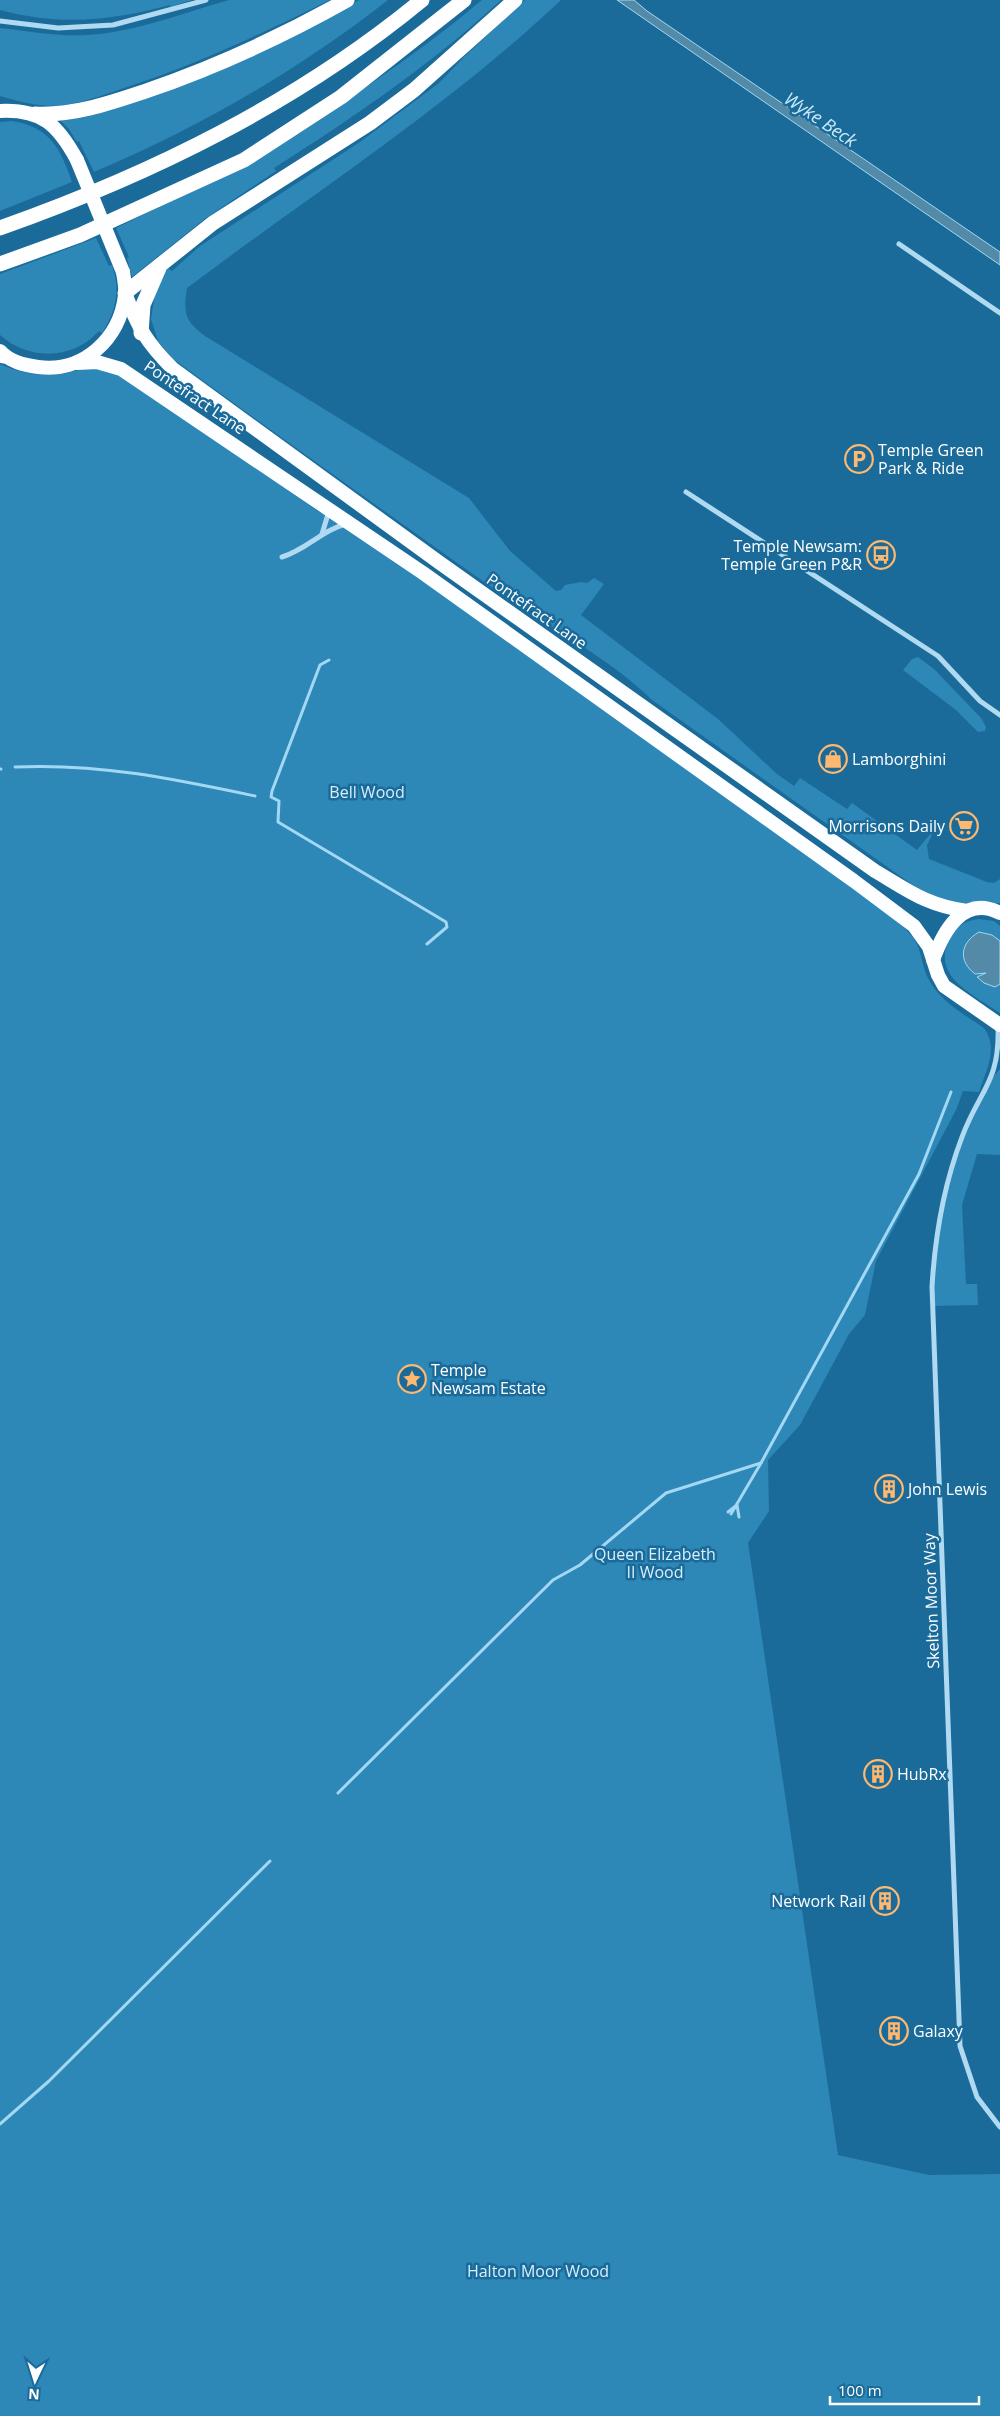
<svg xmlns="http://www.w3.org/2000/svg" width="1000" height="2416" viewBox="0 0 1000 2416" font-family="'Open Sans',sans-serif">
  <rect width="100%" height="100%" fill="#1a6b9a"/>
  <g fill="#2d87b7">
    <path d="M0,0H192L170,7V5C110,21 60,26 0,10Z"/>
    <path d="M229,0H330C265,32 200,63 130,86C109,93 86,102 64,105C43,108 20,102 0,96V28C29,31 58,37 88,35C135,32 183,13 229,0Z"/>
    <path d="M359,0H388C299,70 198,128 94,172L79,141L77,142L69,129L61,121L347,7Z"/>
    <path d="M482,0H501C431,65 354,117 274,168L276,171L206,218L132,277L127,258L129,257L116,228C246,165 371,93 482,0Z"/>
    <path d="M525,0H561C447,108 312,194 187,288C183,313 185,321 205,336L469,498L510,551L556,591L561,590L565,585L581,582L587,583L594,578L604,584L581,615L718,719L777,774L794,786L800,778L847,809L852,803L917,850L936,827L927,845L929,859L987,882L994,883L1000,879V903C965,908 939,902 910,883L652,700C608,657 552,630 501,594C391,516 281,438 172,358L158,341L151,319L157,280L168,268L172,271L200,246L360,142L439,83L465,56Z"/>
    <path d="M12,121C50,127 60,148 72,182L0,211V122Z"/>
    <path d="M96,238L109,266L112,265C121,290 116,311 102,333L99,331C73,360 29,361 0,335V274Z"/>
    <path d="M0,364C20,373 40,377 62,374C72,372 82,368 93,368C106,369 118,374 131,379L316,510L352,531L824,865C852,886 889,909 911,935C922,947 921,964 928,978C939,1001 964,1014 984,1028C999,1049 986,1070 979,1092L963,1091L956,1110L876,1261L865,1315L849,1334L800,1425L768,1460L769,1511L748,1543L838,2155L929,2175L1000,2174V2416H0Z"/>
    <polygon points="918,657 934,669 981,718 986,727 985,731 978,732 956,710 903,670 912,659"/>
    <path d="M979,919L994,921L1000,926V1013C974,995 928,975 951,937C958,925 965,921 979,919Z"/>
    <polygon points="1000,1069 1000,1155 977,1154 962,1205 966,1284 977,1284 978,1305 932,1306 936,1231 962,1136 994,1076"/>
  </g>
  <g fill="#538aa8" stroke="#a2d8f3">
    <polygon points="617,0 634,0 647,11 1000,252 1000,265"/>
    <path d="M979,932L992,935L1000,941V984L995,987L984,983L977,977L986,973L975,974C958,961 960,943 979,932Z"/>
  </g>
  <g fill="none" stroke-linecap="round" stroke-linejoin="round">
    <g stroke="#a2d8f3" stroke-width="3">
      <polyline points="329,660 320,665 272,791 271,797 279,801 278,822 446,922 447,927 427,944"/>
      <path d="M15,767C98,763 174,779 255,796"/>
      <polyline points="0,769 1,769"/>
      <polyline points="728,1512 737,1505 739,1517"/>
      <polyline points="731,1514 761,1463"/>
      <polyline points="338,1793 553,1580 580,1565 666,1493 761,1463 919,1174 951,1092"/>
      <polyline points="0,2124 49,2081 270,1861"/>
    </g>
    <g stroke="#afdaf1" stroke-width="5">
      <polyline points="0,21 58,28 113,25 206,0"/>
      <polyline points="899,244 1000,313"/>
      <polyline points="686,492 938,656 980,701 1000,715"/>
      <polyline points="322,534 329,511"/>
      <path d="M282,557C306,550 322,530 346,524"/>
      <path d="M998,1027C1000,1082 979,1091 962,1137C943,1187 935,1235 932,1287L960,2046L977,2097L1000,2127"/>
    </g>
    <g stroke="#fcfeff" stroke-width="14">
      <path d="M0,111C42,109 58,125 77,160"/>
      <path d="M125,293C138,328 147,343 173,369L440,563L875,871C909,891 926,905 967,911"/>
      <path d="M0,351C10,362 24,365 38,367C83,373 120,339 125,295C126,288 124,279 123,272"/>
      <polyline points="77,363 97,362 121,369 423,573 854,881 914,926 929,947 938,975 944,986 1000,1025"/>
      <path d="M933,960C943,932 963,894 1000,913"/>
    </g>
    <g stroke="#fff" stroke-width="15">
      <path d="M35,114C73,116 110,103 146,91C216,67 283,36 347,0"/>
      <path d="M0,228C152,174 297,103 422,0"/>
      <polyline points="0,264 80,235 244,160 341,97 464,0"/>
      <polyline points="125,293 213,223 370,123 414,90 515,0"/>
      <polyline points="141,333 143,305 159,268"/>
      <polyline points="0,355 4,356"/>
    </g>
    <polyline stroke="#fcfeff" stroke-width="14" points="77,160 123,272"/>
  </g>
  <defs>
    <symbol id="parking-ring" viewBox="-11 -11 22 22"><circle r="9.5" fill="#1a6b9a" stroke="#ffb86f" stroke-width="1.5"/><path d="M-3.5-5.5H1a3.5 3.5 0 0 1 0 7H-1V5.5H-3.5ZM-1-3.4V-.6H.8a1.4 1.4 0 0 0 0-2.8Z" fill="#ffb86f"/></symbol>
    <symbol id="bus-ring" viewBox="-11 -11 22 22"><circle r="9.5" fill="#1a6b9a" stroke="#ffb86f" stroke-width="1.5"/><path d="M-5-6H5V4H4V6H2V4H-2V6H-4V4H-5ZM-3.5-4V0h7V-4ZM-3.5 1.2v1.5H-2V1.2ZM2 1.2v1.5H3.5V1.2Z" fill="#ffb86f"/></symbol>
    <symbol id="shop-ring" viewBox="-11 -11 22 22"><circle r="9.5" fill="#1a6b9a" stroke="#ffb86f" stroke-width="1.5"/><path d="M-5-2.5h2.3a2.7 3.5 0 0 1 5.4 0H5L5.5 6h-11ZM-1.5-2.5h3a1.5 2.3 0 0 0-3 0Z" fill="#ffb86f"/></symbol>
    <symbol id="supermarket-ring" viewBox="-11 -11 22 22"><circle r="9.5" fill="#1a6b9a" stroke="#ffb86f" stroke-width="1.5"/><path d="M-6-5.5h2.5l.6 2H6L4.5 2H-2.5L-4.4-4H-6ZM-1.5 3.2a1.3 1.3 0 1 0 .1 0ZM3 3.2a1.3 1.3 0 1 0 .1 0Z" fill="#ffb86f"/></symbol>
    <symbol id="sight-ring" viewBox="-11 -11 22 22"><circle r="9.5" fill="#1a6b9a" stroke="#ffb86f" stroke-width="1.5"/><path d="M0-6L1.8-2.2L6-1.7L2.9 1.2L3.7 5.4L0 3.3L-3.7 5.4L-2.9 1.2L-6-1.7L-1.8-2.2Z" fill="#ffb86f"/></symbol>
    <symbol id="building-ring" viewBox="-11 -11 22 22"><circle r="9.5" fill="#1a6b9a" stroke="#ffb86f" stroke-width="1.5"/><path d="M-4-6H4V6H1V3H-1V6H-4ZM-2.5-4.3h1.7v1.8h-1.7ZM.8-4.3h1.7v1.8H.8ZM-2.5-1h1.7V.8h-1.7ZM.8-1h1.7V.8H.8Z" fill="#ffb86f"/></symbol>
  </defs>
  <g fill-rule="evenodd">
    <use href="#parking-ring" x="843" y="443" width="32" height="32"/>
    <use href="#bus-ring" x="865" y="539" width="32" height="32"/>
    <use href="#shop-ring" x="817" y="743" width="32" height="32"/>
    <use href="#supermarket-ring" x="948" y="810" width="32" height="32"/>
    <use href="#sight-ring" x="396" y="1363" width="32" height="32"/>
    <use href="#building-ring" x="873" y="1473" width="32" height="32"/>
    <use href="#building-ring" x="862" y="1758" width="32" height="32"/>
    <use href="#building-ring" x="869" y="1885" width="32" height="32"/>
    <use href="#building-ring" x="878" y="2015" width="32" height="32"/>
  </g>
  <g text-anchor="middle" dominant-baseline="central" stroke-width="5" stroke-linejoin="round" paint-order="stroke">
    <g font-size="16" fill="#fff" stroke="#1a6b9a">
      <text transform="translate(195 397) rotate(34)">Pontefract Lane</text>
      <text transform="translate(537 611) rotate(35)">Pontefract Lane</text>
      <text transform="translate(931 1601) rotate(-92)">Skelton Moor Way</text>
    </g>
    <g font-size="16" fill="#fff" stroke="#1a6b9a" text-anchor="start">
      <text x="878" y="450">Temple Green<tspan x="878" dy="18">Park &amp; Ride</tspan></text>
      <text x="862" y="546" text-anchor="end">Temple Newsam:<tspan x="862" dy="18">Temple Green P&amp;R</tspan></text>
      <text x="852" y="759">Lamborghini</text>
      <text x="945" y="826" text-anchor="end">Morrisons Daily</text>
      <text x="431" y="1370">Temple<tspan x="431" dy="18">Newsam Estate</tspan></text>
      <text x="908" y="1489">John Lewis</text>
      <text x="897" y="1774">HubRx</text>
      <text x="866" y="1901" text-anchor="end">Network Rail</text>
      <text x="913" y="2031">Galaxy</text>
    </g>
    <g font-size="16" fill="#d6effc" stroke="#1a6b9a">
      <text x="367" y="792">Bell Wood</text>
      <text x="655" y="1554">Queen Elizabeth<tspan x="655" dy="18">II Wood</tspan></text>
      <text x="538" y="2271">Halton Moor Wood</text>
    </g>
    <g font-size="18" font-style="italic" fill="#c9e9f9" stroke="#1a6b9a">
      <text transform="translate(821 119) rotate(34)">Wyke Beck</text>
    </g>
  </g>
  <g transform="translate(35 2381) rotate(184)" stroke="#1a6b9a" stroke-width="4" paint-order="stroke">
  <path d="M0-4L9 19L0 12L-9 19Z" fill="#ffffff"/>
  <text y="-8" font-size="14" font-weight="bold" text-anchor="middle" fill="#ffffff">N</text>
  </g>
  <path d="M830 2396v8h149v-8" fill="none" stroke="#ffffff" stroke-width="2.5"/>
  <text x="838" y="2396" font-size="15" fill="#ffffff" stroke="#1a6b9a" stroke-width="4" paint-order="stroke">100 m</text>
</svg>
